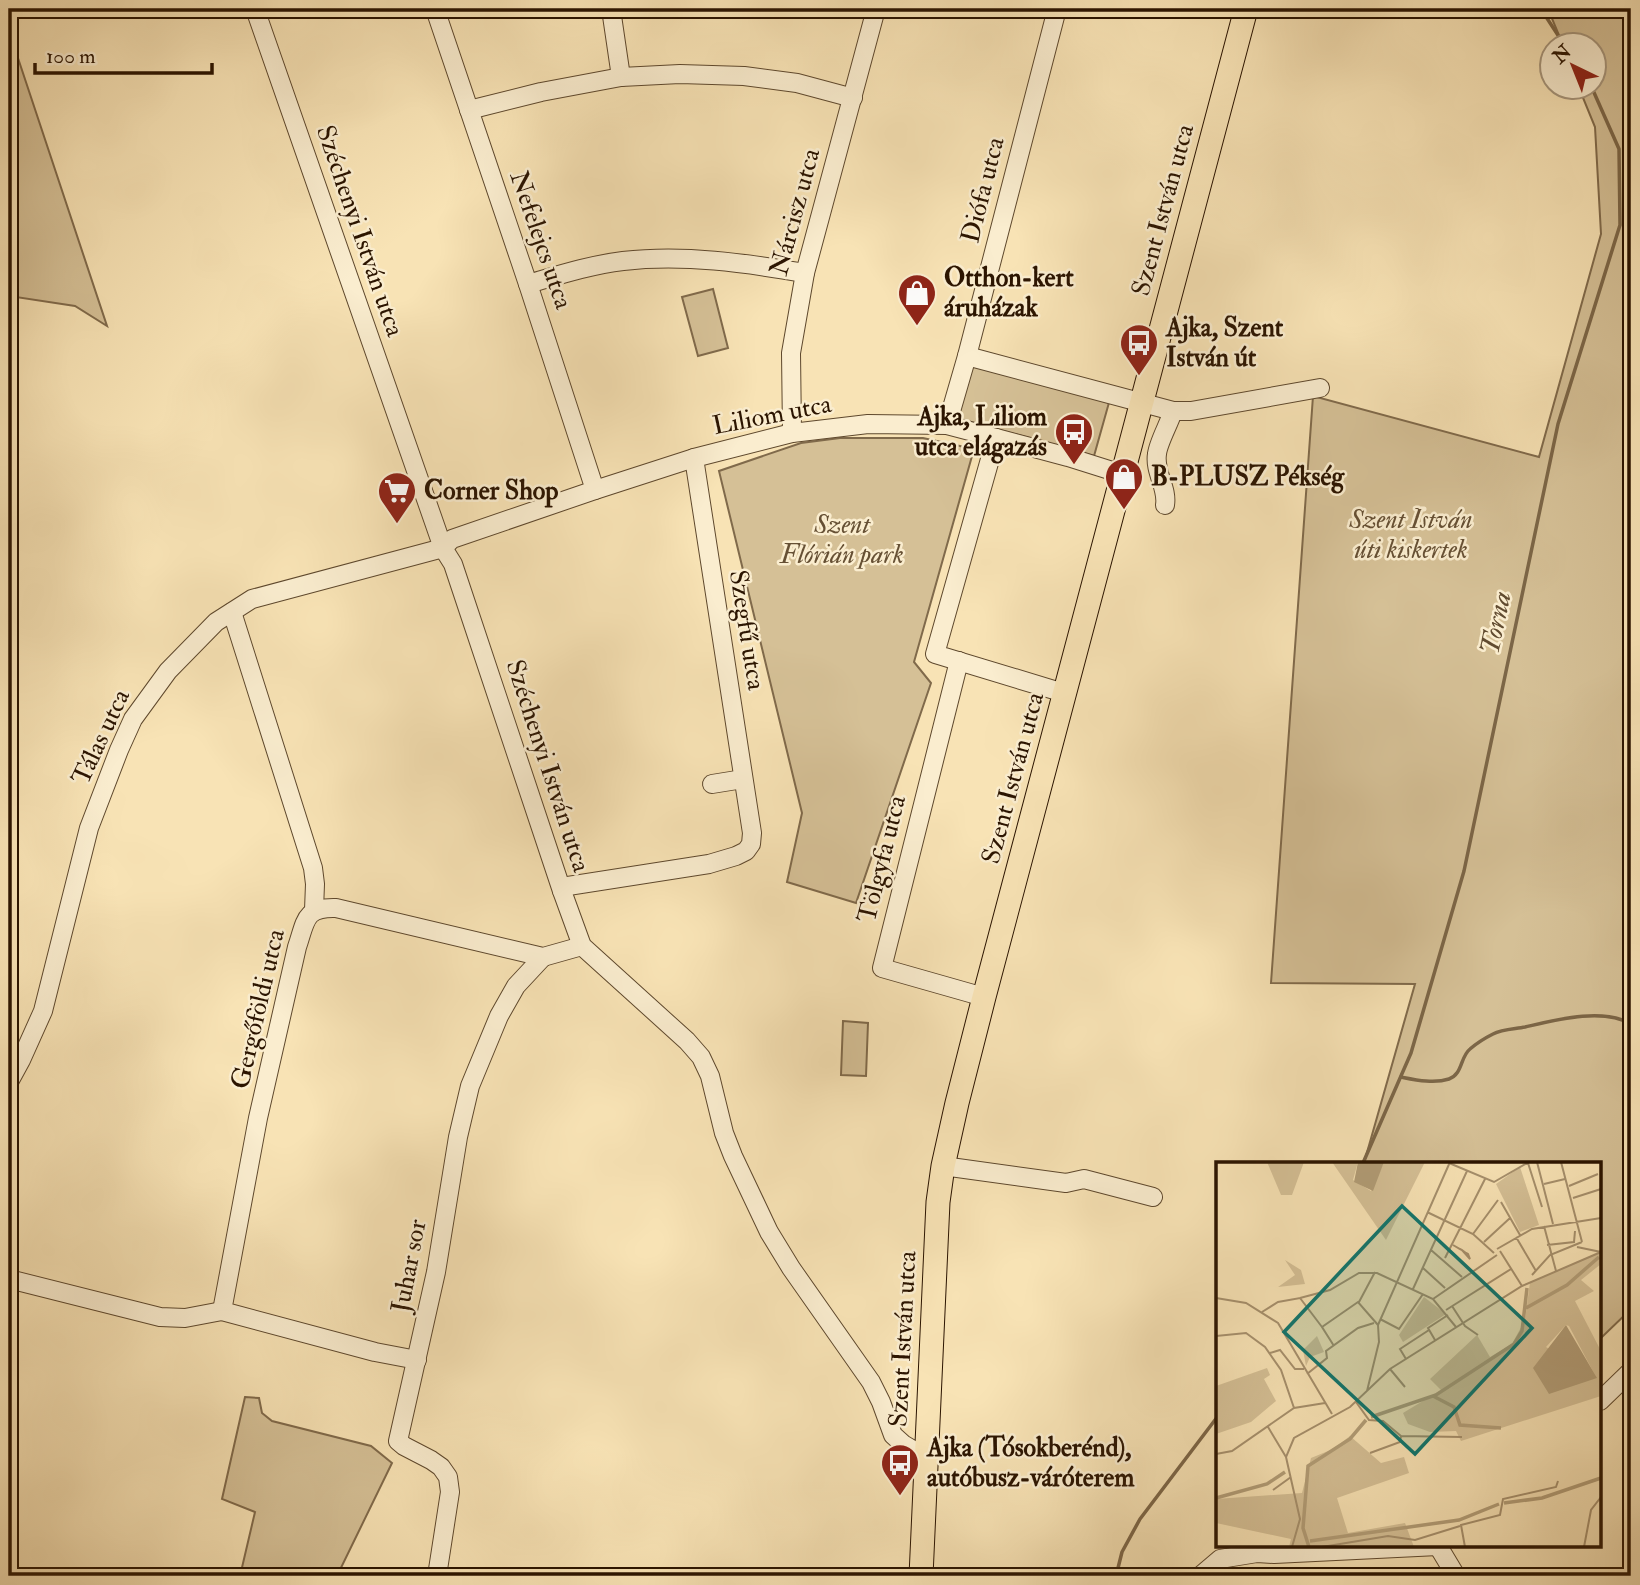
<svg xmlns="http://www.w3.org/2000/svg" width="1640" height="1585" viewBox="0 0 1640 1585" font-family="'IM FELL Double Pica',serif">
  <rect width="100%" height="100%" fill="#f8e3b5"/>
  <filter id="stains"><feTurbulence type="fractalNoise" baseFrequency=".00286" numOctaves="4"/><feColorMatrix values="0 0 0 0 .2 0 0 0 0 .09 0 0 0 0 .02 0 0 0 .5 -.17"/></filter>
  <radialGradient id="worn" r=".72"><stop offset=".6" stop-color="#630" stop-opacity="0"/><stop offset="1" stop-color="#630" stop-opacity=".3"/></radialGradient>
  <g fill="#d5c096" stroke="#806a4b" stroke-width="2">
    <polygon points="1548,9 1631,9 1631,1309 1600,1339 1600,1163 1364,1163 1415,984 1271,983 1313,396 1539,457 1601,234 1595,127 1579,88 1594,88 1594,46 1563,45"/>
    <polygon points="9,31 107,326 75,306 9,296"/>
    <polygon points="713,289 728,348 698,356 682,297"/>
    <polygon points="973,361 1110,399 1094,456 957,418"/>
    <polygon points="840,438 923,438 974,449 914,662 931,683 856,903 787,882 802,813 719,471 801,443"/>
    <polygon points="843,1021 868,1023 866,1076 841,1075"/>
    <polygon points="245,1397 259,1398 262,1413 272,1421 371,1446 392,1463 337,1576 240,1576 255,1512 222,1499"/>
  </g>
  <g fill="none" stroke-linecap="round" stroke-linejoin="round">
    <g stroke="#7c6647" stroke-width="3.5">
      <polyline points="1541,9 1565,46"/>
      <path d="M1401,1077C1416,1080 1434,1084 1449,1079C1463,1074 1460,1057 1470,1049C1477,1043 1485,1038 1493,1034C1502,1029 1515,1029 1525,1027C1555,1020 1603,1007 1631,1024"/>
      <polyline points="1363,1163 1411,1053 1464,871 1558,424 1620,225 1619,149 1592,88"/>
      <polyline points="1116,1576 1122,1552 1140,1519 1218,1416"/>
    </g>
    <defs>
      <g id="minor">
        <polyline points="255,9 443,548 453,564 562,891 582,946 687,1041 701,1057 710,1076 724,1133 733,1156 769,1232 791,1268 871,1382 881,1402 893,1435 903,1444 925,1457"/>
        <polyline points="435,9 528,284 595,490"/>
        <polyline points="611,9 621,77"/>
        <polyline points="469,110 541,92 621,77 680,74 744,76 797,83 853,98"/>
        <path d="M528,284C559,275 590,265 623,261C684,254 745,263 805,273"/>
        <polyline points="967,356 1173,411 1191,411 1320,388"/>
        <polyline points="947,425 967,356 1057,9"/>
        <polyline points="792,433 791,353 805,273 876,9"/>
        <polyline points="996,438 935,654 1064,693"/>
        <path d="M1165,505C1168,488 1154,472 1157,454C1158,443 1169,424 1173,411"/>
        <polyline points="232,612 313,868 315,884 314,910"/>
        <polyline points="959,661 882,968 984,997"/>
        <polyline points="712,784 743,779"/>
        <polyline points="562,891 568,886 709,864 736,856 746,851 751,844 752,833 694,458"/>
        <polyline points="9,1082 21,1060 43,1011 89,828 119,750 133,719 168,671 216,622 252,599 443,548 452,539 595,490 694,458 792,433 868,424 947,425 1068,457 1122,474"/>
        <polyline points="943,1166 1066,1183 1084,1179 1153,1197"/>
        <polyline points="9,1279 160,1317 185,1318 222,1311"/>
        <path d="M417,1360L375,1352L222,1311L258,1118L297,947C306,921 304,907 336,908L543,957L582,946"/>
        <polyline points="1600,1401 1631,1371"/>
        <polyline points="1438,1546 1456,1576"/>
        <polyline points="9,1576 10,1576"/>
        <polyline points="437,1576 450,1492 448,1477 441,1467 431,1460 404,1446 398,1441 436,1272 458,1137 470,1086 499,1016 516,986 543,957"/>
        <polyline points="1200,1576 1220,1559 1257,1553 1274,1554 1438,1546 1440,1545"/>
      </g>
      <polyline id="major" points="921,1576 938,1202 943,1166 957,1103 984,997 1246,9"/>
    </defs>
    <use href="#minor" stroke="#5e482d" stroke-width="20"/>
    <use href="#major" stroke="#2b1400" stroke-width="25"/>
    <use href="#minor" stroke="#faedcf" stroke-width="18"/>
    <use href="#major" stroke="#f8e3b5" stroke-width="23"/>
  </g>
  <defs>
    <symbol id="shop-pin" viewBox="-11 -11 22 30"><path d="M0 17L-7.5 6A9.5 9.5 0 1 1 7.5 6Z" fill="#8f2418" stroke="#faedcf"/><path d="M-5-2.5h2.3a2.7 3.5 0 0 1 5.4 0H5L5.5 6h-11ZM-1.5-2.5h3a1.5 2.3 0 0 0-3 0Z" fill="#fff"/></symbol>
    <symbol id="bus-pin" viewBox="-11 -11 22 30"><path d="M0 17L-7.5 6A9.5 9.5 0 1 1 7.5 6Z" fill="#8f2418" stroke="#faedcf"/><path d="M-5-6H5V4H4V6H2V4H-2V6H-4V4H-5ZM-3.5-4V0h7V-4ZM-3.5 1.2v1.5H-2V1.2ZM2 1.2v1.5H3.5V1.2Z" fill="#fff"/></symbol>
    <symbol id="supermarket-pin" viewBox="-11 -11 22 30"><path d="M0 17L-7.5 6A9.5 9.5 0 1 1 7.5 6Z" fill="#8f2418" stroke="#faedcf"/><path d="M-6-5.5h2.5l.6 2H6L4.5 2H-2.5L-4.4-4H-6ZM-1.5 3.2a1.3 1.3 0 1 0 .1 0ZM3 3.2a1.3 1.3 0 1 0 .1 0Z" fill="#fff"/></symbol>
  </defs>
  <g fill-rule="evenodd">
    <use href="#shop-pin" x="895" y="271" width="44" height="60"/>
    <use href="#bus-pin" x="1117" y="321" width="44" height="60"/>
    <use href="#bus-pin" x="1052" y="410" width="44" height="60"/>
    <use href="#shop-pin" x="1102" y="455" width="44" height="60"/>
    <use href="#supermarket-pin" x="375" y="469" width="44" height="60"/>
    <use href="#bus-pin" x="878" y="1441" width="44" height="60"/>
  </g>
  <g text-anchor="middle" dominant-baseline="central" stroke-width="5" stroke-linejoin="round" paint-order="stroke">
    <g font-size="26" fill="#2b1400" stroke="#faedcf">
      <text transform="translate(983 190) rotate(-76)">Diófa utca</text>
      <text transform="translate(1163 210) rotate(-75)">Szent István utca</text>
      <text transform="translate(795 212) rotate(-75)">Nárcisz utca</text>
      <text transform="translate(360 231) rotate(71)">Széchenyi István utca</text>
      <text transform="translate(541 240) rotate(71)">Nefelejcs utca</text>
      <text transform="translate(772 415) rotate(-11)">Liliom utca</text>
      <text transform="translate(747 630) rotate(81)">Szegfű utca</text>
      <text transform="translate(101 737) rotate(-65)">Tálas utca</text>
      <text transform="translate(548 766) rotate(72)">Széchenyi István utca</text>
      <text transform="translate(1013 778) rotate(-75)">Szent István utca</text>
      <text transform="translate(882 859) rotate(-76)">Tölgyfa utca</text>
      <text transform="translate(258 1009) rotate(-77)">Gergőföldi utca</text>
      <text transform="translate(409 1266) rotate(-79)">Juhar sor</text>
      <text transform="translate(903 1339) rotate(-87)">Szent István utca</text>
    </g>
    <g font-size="26" font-weight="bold" fill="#2b1400" stroke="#faedcf" text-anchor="start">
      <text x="944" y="278">Otthon-kert<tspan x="944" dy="30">áruházak</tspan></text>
      <text x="1166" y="328">Ajka, Szent<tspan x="1166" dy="30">István út</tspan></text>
      <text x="1047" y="417" text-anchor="end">Ajka, Liliom<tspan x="1047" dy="30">utca elágazás</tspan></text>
      <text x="1151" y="477">B-PLUSZ Pékség</text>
      <text x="424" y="491">Corner Shop</text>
      <text x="927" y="1448">Ajka (Tósokberénd),<tspan x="927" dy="30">autóbusz-váróterem</tspan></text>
    </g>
    <g font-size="26" font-style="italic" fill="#665034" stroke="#faedcf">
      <text x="1411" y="520">Szent István<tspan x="1411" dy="30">úti kiskertek</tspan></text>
      <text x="842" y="525">Szent<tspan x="842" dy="30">Flórián park</tspan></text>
    </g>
    <g font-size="28" font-style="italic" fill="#614b30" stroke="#faedcf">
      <text transform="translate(1496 623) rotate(-78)">Torna</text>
    </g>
  </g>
  <g transform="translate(1216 1162)">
    <rect width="385" height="385" fill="#f8e3b5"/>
    <path d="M51,0H88L76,33H65ZM116,0H142L137,18L155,29L168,0H209L170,78ZM304,5L323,63L304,70L280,22ZM385,90V102L365,118L378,129L359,139L385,189V234L245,279L240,269L214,270L192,262L187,251L225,228L214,217L261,173L274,195L296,182L309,158L314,120ZM350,163L353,164L380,215L330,185ZM69,98L85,108L89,122L62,125L79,113ZM208,135L230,152L187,180L183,173ZM101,174L108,190L94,195L90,204L87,188ZM51,206L54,213L48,217L60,239L35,260L0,272V224ZM134,274L165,301L188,295L193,311L121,336L132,371L189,361L198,385H73L75,377L0,361V337L86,331L95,296L117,287Z" fill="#d5c096" fill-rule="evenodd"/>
    <path d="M142,0H168L157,29L138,20ZM350,163L381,216L333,232L317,206Z" fill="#b29d77"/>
    <path fill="none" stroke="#b29d77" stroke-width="3.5" d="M310,146L351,123L383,95M217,234L238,245L244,263L285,266M155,255L220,233L298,182L306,169L311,126M0,336L51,322L69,310M288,341L326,336L385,316M94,379L243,358L283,342M93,385L87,366L92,304L134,277L150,258"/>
    <path fill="none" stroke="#a6906d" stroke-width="2" d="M321,0L337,62M345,0L366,80M233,1L278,20L313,0M312,1L326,45M328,22L349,17M353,24L382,12M357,36L385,27M285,40L304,73M211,50L257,72L278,91M328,64L340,109M257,72L282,38M300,75L320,109M268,80L294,56M237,83L244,87L246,88L250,91L252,92L254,97L246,88M331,83L358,80L359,69M361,85L385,90M281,87L316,67L385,56M215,88L246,115M284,89L306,124M229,96L269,17M207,106L229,126M316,113L334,93L366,80M197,127L251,9M0,136L30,141L62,161L116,252M84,136L114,128L143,111H161L217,137L240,165M217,137L281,93M143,140L159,110M236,144L249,164L262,173M230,148L295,107M46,150L62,140L84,136L106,165M164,157L183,167L207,132M0,174L30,171L49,185L65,208L78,246M219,178L212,166L232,153M118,184L106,165L142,140L162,163M54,191L64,188L79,207H88M190,197L184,187L213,168M174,207L189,225M91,212L111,196L110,189L142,166L158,161M151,229L163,180L162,163L234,0M140,240L153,258L167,259L185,274L246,275M52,265L70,295M154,291L184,280L185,274M0,292L16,289L78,246L109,241M57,328L75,315M76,385L84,357L70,295L78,276L134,245L174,207L306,124L385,90M106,385L172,374L199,378L244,364M249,385L245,363L284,353L287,337L340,325L342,319M368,385L375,348L385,335"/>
    <path fill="#0f766e" fill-opacity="0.15" stroke="#0f766e" stroke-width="3.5" d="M186,44L316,166L199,292L68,170Z"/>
    <rect width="385" height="385" fill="none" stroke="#2b1400" stroke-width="3.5"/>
  </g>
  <rect width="1640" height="1585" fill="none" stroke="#f8e3b5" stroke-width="35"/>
  <rect x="10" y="10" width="1619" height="1564" fill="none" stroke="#2b1400" stroke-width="3.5"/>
  <rect x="18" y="18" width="1605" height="1550" fill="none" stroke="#2b1400" stroke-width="2"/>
  <g transform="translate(1573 66) rotate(317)"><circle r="33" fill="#faedcf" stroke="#a7967c" stroke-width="2"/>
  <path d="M0-5L12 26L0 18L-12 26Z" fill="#8f2418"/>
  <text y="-10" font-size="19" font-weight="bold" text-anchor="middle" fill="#2b1400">N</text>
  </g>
  <path d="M35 63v10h177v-10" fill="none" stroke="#2b1400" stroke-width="3.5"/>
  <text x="46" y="63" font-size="21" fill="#2b1400" stroke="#faedcf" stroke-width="5" paint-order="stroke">100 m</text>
  <rect width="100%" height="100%" filter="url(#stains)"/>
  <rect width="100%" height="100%" fill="url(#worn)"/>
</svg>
